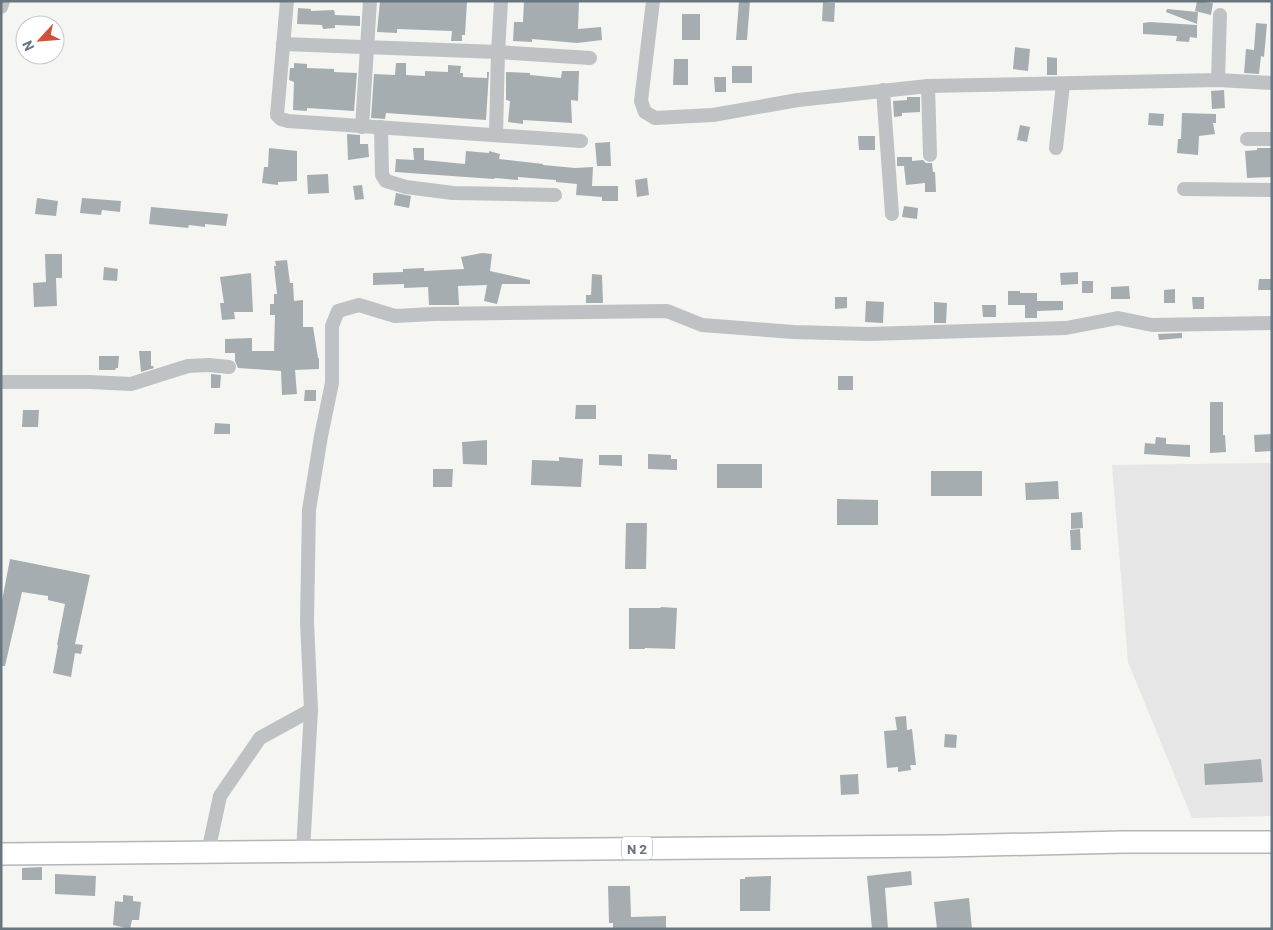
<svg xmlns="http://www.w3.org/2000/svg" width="1273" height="930" viewBox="0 0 1273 930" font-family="Barlow,sans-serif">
  <rect width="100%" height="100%" fill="#f5f5f2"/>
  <polygon fill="#e5e6e5" points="1272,463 1272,816 1192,818 1128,662 1112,465"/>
  <g fill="#a6adb1">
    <polygon points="380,1 467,1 465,35 462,35 462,41 451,41 452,31 397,29 397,33 377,32"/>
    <polygon points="524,1 579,1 578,29 601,27 602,40 577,43 532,39 532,42 513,41 514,22 523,22"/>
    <polygon points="739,1 750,1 747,40 736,40"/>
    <polygon points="1197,1 1213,3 1211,15 1195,11"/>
    <polygon points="823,2 835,3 834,22 822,21"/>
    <polygon points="298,8 311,9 311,11 334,10 335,15 360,16 360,26 335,25 335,28 323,29 322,25 297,24"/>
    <polygon points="1167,9 1198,12 1197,24 1166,12"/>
    <rect x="682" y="14" width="18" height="26"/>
    <polygon points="1150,22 1197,25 1197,38 1190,37 1189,42 1176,41 1177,36 1143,34 1143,23"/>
    <polygon points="1256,23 1267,24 1264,57 1261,56 1259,74 1244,73 1246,49 1254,50"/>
    <polygon points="1015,47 1030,49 1028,71 1013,69"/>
    <polygon points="1047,57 1057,58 1057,75 1047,75"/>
    <polygon points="674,59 688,59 688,85 673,85"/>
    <polygon points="294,63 307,64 307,68 334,69 334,72 357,73 354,111 307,108 307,111 293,110 294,82 289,80 290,68 294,68"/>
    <polygon points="396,63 406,63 406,75 425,76 425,71 448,72 448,65 461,66 460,73 463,73 463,77 487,78 487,72 489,72 486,120 386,113 385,119 371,118 374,74 395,75"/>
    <rect x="732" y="66" width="20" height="17"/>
    <polygon points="562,71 579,71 578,101 571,100 572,123 523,120 523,124 508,122 510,101 506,100 506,72 530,73 530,75 561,78"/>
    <polygon points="714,77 726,77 726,92 715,92"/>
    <polygon points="1224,90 1225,108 1212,109 1211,91"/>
    <polygon points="907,97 920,97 920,112 902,113 902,116 894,117 893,101 907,100"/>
    <polygon points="1149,113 1164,114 1163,126 1148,125"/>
    <polygon points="1182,113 1216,114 1216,123 1213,123 1215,134 1199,136 1198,155 1177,153 1178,139 1181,139"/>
    <polygon points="1020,125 1030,127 1027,142 1017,140"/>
    <polygon points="347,134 360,135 360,144 368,144 369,157 348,160"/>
    <polygon points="858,136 875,136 875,150 859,150"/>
    <polygon points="610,142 611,166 597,166 595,143"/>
    <polygon points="269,148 297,151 297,181 278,182 278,185 262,183 264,167 268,167"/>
    <polygon points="413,148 424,148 424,160 465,164 466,151 489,153 489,151 500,154 499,159 543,164 543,165 575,168 593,167 592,186 618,186 618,201 602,201 602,197 576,195 577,184 556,182 556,180 518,177 518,180 495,178 494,179 395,172 396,159 414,160"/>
    <polygon points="1257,148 1272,148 1272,177 1247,178 1245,151 1257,150"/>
    <polygon points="897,157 912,157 912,161 923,160 926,163 932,163 933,172 935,172 936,192 925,192 925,183 906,185 904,166 897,166"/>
    <polygon points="328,174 329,193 308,194 307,175"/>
    <polygon points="647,178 649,195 637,197 635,180"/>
    <polygon points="362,185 364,199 355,200 353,186"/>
    <polygon points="396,193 411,196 409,208 394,205"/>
    <polygon points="37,198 58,201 56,216 35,214"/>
    <polygon points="82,198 121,201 120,212 102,210 101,215 80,213"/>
    <polygon points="904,206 918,208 917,219 902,217"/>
    <polygon points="151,207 228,214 226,226 205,224 205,227 189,225 188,228 149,224"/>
    <polygon points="482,253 492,254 490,271 530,280 530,284 502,284 497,304 484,301 487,285 458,286 459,305 429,305 428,287 404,288 404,284 373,285 373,273 403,272 403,269 424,268 424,271 464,269 461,257"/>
    <polygon points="45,254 62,254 62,278 56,278 57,306 34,307 33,283 46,282"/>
    <polygon points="287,260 290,283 293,283 294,301 303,300 303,327 313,327 318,358 319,358 319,369 295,370 297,394 282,395 281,371 238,368 235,361 235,353 225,353 225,339 252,338 252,351 274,351 275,315 270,315 270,304 274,304 274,294 277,294 274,266 276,266 275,261"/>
    <polygon points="104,267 118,269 117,281 103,280"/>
    <polygon points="1078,272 1078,284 1061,285 1060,273"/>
    <polygon points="251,273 253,312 234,312 235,319 222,320 220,303 224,303 220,277"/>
    <polygon points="592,274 602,275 603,303 586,303 586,295 591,295"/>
    <polygon points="1259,279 1272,279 1272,290 1258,290"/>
    <rect x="1082" y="281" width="11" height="12"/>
    <polygon points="1129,286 1130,299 1111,299 1111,287"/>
    <polygon points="1175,289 1175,303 1164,303 1164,290"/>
    <polygon points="1008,291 1020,291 1020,293 1037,293 1037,301 1063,301 1063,310 1037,311 1037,318 1025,318 1025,305 1008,305"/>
    <polygon points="835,297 847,297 847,308 835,309"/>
    <polygon points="1192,297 1204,297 1204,309 1193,309"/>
    <polygon points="866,301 884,302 883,323 865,322"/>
    <polygon points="934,302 947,303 946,323 934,323"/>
    <polygon points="982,305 996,305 996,317 983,317"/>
    <polygon points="1182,333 1182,338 1159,340 1158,334"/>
    <polygon points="139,351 151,351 151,366 153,366 154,368 141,372"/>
    <polygon points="99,356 119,356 118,368 116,368 115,370 99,370"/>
    <polygon points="211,374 221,375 220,388 211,388"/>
    <rect x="838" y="376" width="15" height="14"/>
    <polygon points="305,390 316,390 316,401 304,401"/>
    <polygon points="1210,402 1223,402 1223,435 1225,435 1226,452 1210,453"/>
    <polygon points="576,405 596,405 596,419 575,419"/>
    <polygon points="23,410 39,410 38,427 22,427"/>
    <polygon points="215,423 230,424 230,434 214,434"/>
    <polygon points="1272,434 1272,451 1255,452 1254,435"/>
    <polygon points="1156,437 1166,438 1166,444 1190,445 1190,457 1144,454 1145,443 1155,444"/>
    <polygon points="487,440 487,465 463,464 462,442"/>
    <polygon points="648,454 671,455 671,459 677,459 677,470 648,469"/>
    <polygon points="599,455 622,455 622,466 599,465"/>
    <polygon points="559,457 583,459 581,487 531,485 532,460 559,461"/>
    <rect x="717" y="464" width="45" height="24"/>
    <polygon points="433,469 453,469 452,487 433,487"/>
    <rect x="931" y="471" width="51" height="25"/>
    <polygon points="1058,481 1059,499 1026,500 1025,483"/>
    <polygon points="837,499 878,500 878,525 837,525"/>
    <polygon points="1082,512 1083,528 1071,529 1071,513"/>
    <polygon points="626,523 647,523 646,569 625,569"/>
    <polygon points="1080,529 1081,550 1071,550 1070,530"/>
    <polygon points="10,559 90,575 75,644 83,645 81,654 75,653 71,677 53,673 58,645 57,645 65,604 48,600 48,596 22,592 5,666 1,666 1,606"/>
    <polygon points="661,607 677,608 675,649 645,648 645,649 629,649 629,608 660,608"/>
    <polygon points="906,716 907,730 912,729 916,765 910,765 911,770 898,772 898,767 887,768 884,731 897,730 895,717"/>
    <polygon points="945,734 957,735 956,748 944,747"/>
    <polygon points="1261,759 1263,782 1205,785 1204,764"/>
    <polygon points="858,774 859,794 841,795 840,775"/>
    <polygon points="42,867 42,880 22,880 22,868"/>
    <polygon points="911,871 912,885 885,888 888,929 872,929 867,876"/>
    <polygon points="55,874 96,876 95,896 55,894"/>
    <polygon points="771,876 770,911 740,911 740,879 745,879 745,877"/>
    <polygon points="608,886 630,886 631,917 666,916 666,929 613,929 613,923 609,923"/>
    <polygon points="123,895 133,896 133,901 141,902 139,920 132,920 130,929 113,925 115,901 123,902"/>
    <polygon points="969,898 972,929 937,929 934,902"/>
  </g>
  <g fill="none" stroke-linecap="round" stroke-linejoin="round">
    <defs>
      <polyline id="primary" points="1,854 943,846 1123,842 1272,842"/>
    </defs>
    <use href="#primary" stroke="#b2b6b9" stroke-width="24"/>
    <g stroke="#bec2c5" stroke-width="14">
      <polyline points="287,1 277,115 281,119 288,121 581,141"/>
      <polyline points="501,1 498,52 590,58"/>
      <polyline points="653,1 641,101 645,112 655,118 713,115 798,100 928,86 1218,80 1272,83"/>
      <polyline points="1,7 3,1"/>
      <polyline points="283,44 498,52 496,135"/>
      <polyline points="1218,80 1220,15"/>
      <polyline points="928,86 930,155"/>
      <polyline points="883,90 892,214"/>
      <polyline points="362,127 370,1"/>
      <polyline points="381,127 382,175 386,181 406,187 453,193 555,195"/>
      <polyline points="1247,139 1272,139"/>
      <polyline points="1056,148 1063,84"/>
      <polyline points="1184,189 1272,190"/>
      <polyline points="1,382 90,382 131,384 188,366 209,365 229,367"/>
      <polyline points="303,851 311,710"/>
      <polyline points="208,852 220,796 260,738 311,710 307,621 309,510 321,436 332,383 332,326 338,311 359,305 395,316 433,314 667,311 702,325 793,332 869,334 1066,328 1118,318 1152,325 1272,323"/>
    </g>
    <use href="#primary" stroke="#fff" stroke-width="21"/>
  </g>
  <g text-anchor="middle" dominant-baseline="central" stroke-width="5" stroke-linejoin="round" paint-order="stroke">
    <rect fill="#fff" stroke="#959fa5" stroke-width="1" x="622" y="836.5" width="30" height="23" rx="4"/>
    <g font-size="14" font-weight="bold" fill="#67767f">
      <text x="637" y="848">N 2</text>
    </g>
  </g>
  <rect width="1273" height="930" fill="none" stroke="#67767f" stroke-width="5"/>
  <g transform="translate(40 40) rotate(244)"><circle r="24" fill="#ffffff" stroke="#c2c8cc"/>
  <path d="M0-4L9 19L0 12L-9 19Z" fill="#cd5339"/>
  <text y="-8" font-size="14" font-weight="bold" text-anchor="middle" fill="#67767f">N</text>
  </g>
</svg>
